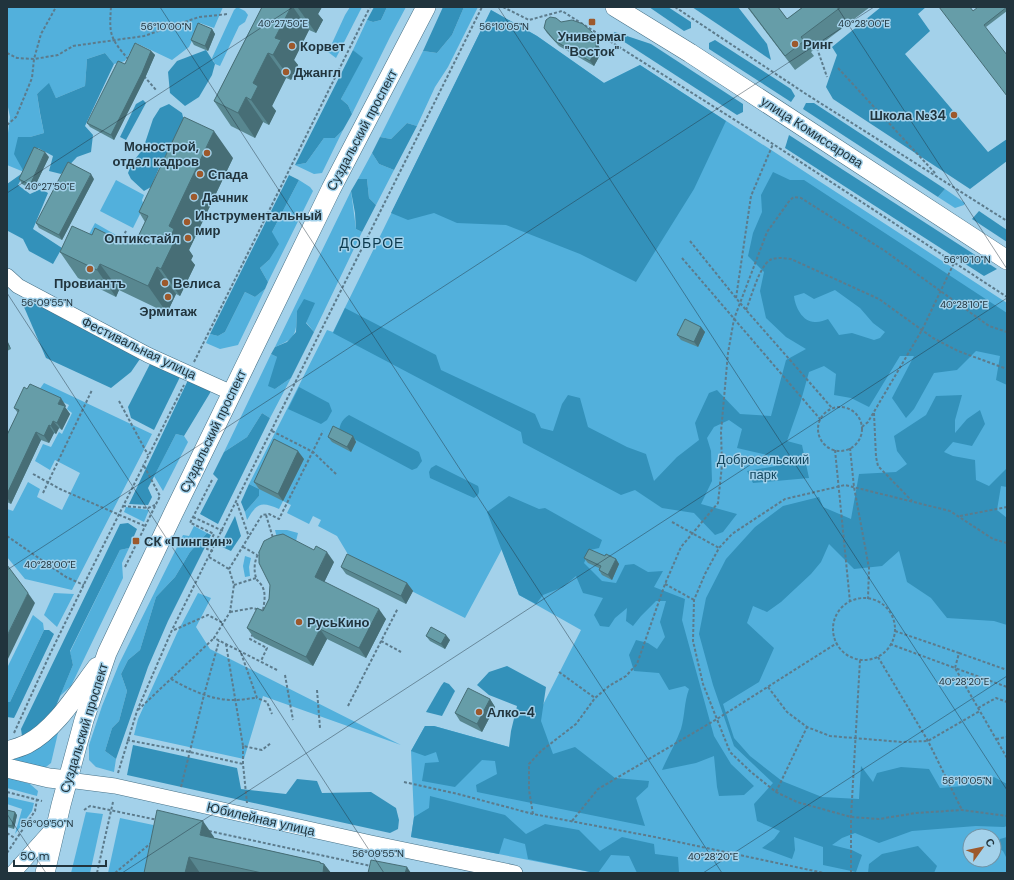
<svg xmlns="http://www.w3.org/2000/svg" width="1014" height="880" viewBox="0 0 1014 880" font-family="'DM Sans',sans-serif">
  <rect width="100%" height="100%" fill="#a3d1ea"/>
  <g fill="#52b0dc" fill-rule="evenodd">
    <polygon points="7,7 223,7 214,28 200,23 189,47 172,60 136,43 125,61 114,64 105,53 87,59 85,86 56,98 49,84 37,94 40,114 44,133 30,137 18,137 24,172 7,165 7,141 10,117 7,102"/>
    <polygon points="237,7 245,11 248,15 245,22 239,26 220,66 215,64 212,58 234,10"/>
    <polygon points="350,7 362,7 336,58 328,52 345,15"/>
    <polygon points="387,7 406,7 390,37 352,114 348,105 341,99 362,58 353,50 367,20 373,22 381,20"/>
    <polygon points="464,7 478,7 448,67 435,87 417,126 407,123 391,139 380,137 423,51 437,53 452,35"/>
    <path d="M491,10L537,36L604,83L640,65L1007,303V873H595L411,837L414,817L411,751L425,726H434L520,750L581,630L519,595L502,549L465,618L352,561L337,536L318,526L321,520L313,516L309,524L287,513L291,505L283,501L279,509C261,501 257,503 247,520L245,512L259,496V489L249,484L327,330L333,332ZM970,836H994V860H970Z"/>
    <polygon points="343,130 322,173 314,174 295,165 306,163 324,138 335,138"/>
    <polygon points="372,153 379,164 394,170 376,205 369,198 367,179 358,179"/>
    <polygon points="116,180 144,195 142,200 144,206 133,228 100,211"/>
    <polygon points="299,180 310,187 313,191 268,282 260,268 269,260 272,232"/>
    <polygon points="945,189 965,203 964,205 955,208 938,197"/>
    <path d="M351,191L356,229L362,232L314,332L297,311C296,334 297,338 275,347Z"/>
    <polygon points="95,223 116,235 115,241 86,240"/>
    <polygon points="265,289 238,345 220,349 206,343 210,334 218,336 225,332 245,292 255,297"/>
    <polygon points="271,354 277,357 275,389 291,378 270,418 262,413 247,437 224,452"/>
    <polygon points="44,383 152,434 72,590 25,579 7,557 7,509 13,511 28,482 40,489 37,497 62,510 80,473 55,460 50,470 35,461 43,444 51,447 59,432 62,434 72,413 67,409 69,405 39,390"/>
    <polygon points="176,434 184,436 188,442 163,491 154,476"/>
    <polygon points="126,507 149,510 144,522 124,512"/>
    <polygon points="194,526 207,533 190,552 175,577 156,597 140,650 128,660 121,674 127,691 119,721 112,728 105,751 116,759 114,772 96,767 89,760 89,745 102,706 119,664 183,535 189,536"/>
    <polygon points="275,530 287,530 298,533 296,541 285,538 277,538"/>
    <polygon points="129,548 122,563 123,578 71,686 60,696 73,665 70,652 120,550"/>
    <polygon points="245,556 251,558 249,567 250,576 245,577 243,566"/>
    <polygon points="54,593 74,594 57,627 44,615"/>
    <polygon points="198,593 211,598 196,627 210,649 401,745 263,696 244,759 134,735 138,719 177,633"/>
    <polygon points="33,615 43,623 44,630 10,702 7,702 7,668"/>
    <polygon points="61,720 51,763 46,767 37,768 10,760"/>
    <polygon points="7,777 30,784 38,791 37,796 7,788"/>
    <polygon points="7,797 34,803 32,811 15,834 22,809 7,804"/>
    <polygon points="86,812 103,814 90,873 71,873"/>
    <polygon points="120,818 158,826 148,873 108,873"/>
  </g>
  <g fill="#3391ba" fill-rule="evenodd">
    <polygon points="374,7 387,7 381,20 373,22 367,20"/>
    <polygon points="443,7 464,7 452,35 437,53 423,51"/>
    <polygon points="649,7 668,7 691,22 691,28 684,31"/>
    <polygon points="692,7 738,7 767,44 771,60"/>
    <polygon points="881,7 926,7 918,14 930,31 905,54 988,152 1007,139 1007,161 970,189 833,99 826,87 837,55 832,47"/>
    <polygon points="491,10 537,36 604,83 640,65 726,121 694,189 636,282 580,254 506,225 457,223 434,213 408,220 391,213"/>
    <polygon points="615,32 651,44 743,104 743,112 737,115 612,34"/>
    <polygon points="715,40 791,89 795,96 791,102 709,49 709,43"/>
    <polygon points="206,50 215,64 212,75 199,97 185,106 170,93 168,72 177,61"/>
    <polygon points="353,50 363,58 341,99 348,105 352,114 343,130 335,138 324,138 306,163 295,165"/>
    <polygon points="105,53 114,64 85,126 93,135 91,152 77,157 61,174 49,171 53,156 38,148 18,185 30,194 41,189 48,193 33,229 62,248 53,264 29,251 23,239 8,231 7,226 7,184 24,172 14,154 18,137 30,137 44,133 40,113 37,94 49,83 56,98 85,86 87,59"/>
    <polygon points="143,100 146,103 126,140 120,137 136,104"/>
    <polygon points="806,103 814,103 945,189 938,197 803,109"/>
    <polygon points="169,104 182,113 184,121 159,168 151,187 144,191 131,179 128,173 132,163 143,149 153,119 160,108"/>
    <polygon points="407,123 417,126 394,170 379,164 372,153 380,137 391,139"/>
    <polygon points="789,135 997,269 984,276 785,148"/>
    <path d="M773,172L790,180H804L1007,313V385L996,380L1000,356L976,351L957,370L934,373L914,409L906,418L892,398L914,356H900L869,407L851,398L834,395L836,374L824,366L809,372L800,404L787,441L802,445L809,478L753,483L747,471L776,466V457L737,448L742,429L729,420L714,427L707,438L711,451L712,481L701,504L737,514L723,532L715,535L694,513L662,508L635,490L621,495L523,443L521,432L333,333L345,308L436,355L441,370L535,414L541,428L553,431L562,404L568,395L580,398L588,427L627,447L646,454L654,481L677,457L699,440L695,423L709,393L717,390L740,414L771,416L786,360L806,349L786,337L766,318L760,291L764,272L748,256L753,233L762,212L761,195ZM835,290L860,308L873,323L885,332L880,338L874,340L852,333L839,335L828,319C825,320 820,322 816,322C803,323 795,307 794,296L804,293L814,299Z"/>
    <polygon points="289,175 299,180 272,232 279,244 269,260 260,268 268,282 265,289 255,297 245,292 225,332 218,336 210,334"/>
    <polygon points="358,179 367,179 369,198 376,205 362,232 356,229 355,213 351,191"/>
    <polygon points="979,211 1007,230 1007,242 972,219"/>
    <polygon points="26,298 142,356 131,372 111,388 46,358 21,300"/>
    <polygon points="304,299 315,303 306,323 314,332 291,378 275,389 268,386 277,357 271,354 275,347 287,342 296,332 297,311"/>
    <polygon points="151,362 180,377 154,430 131,418 128,407"/>
    <polygon points="189,378 213,388 184,436 176,434 148,488 152,497 148,505 129,504"/>
    <polygon points="299,387 329,403 332,411 327,420 321,424 288,409"/>
    <polygon points="962,395 955,420 955,433 967,419 980,410 985,424 972,446 953,442 944,452 953,456 975,460 976,480 989,486 1007,468 1007,487 1001,486 997,510 1007,518 1007,625 994,621 947,618 931,598 907,582 899,551 882,566 854,569 829,544 821,562 811,574 781,602 767,612 753,606 747,623 774,648 759,682 723,704 734,738 750,756 782,781 822,797 859,799 861,766 873,782 877,773 901,767 929,769 940,788 963,786 994,777 1007,784 1007,826 1004,827 976,826 912,831 879,843 855,833 842,838 832,845 852,850 862,855 856,872 823,865 823,847 794,837 795,850 792,859 762,848 774,839 780,831 757,821 754,804 773,783 734,746 713,685 699,634 706,598 726,559 755,527 783,506 819,497 823,507 851,519 859,474 896,472 907,464 897,451 894,436 926,415 936,396"/>
    <polygon points="262,413 270,418 218,524 200,514 218,479 213,474 224,452 247,437"/>
    <path d="M349,415L419,452L422,461L417,468L412,470L339,431C340,423 343,419 349,415Z"/>
    <path d="M436,465L478,486C480,492 479,495 474,498L430,478L429,472L431,468Z"/>
    <polygon points="249,484 259,489 259,496 245,512 241,502"/>
    <path d="M509,496L539,509L545,508L602,540L599,548L590,550L584,563L602,581L616,583L625,565L634,564L648,572L663,571L654,587L685,599L682,620L714,736L731,764L754,786L744,795L719,796L717,787L714,756L696,763L662,770C668,756 676,743 681,729C685,716 684,702 689,689L685,686L669,690L659,673L634,671L629,655L636,640L648,643L657,649L665,637L660,622L666,601H656L641,616L633,626L626,621L627,608L615,618L609,627L600,626L594,615L603,598L583,593L576,576L563,587L543,595L536,604L519,595L487,512Z"/>
    <polygon points="235,516 241,536 231,551 220,546"/>
    <polygon points="128,523 137,529 129,548 120,550 70,651 73,665 51,718 22,736 21,729 120,524"/>
    <polygon points="207,533 211,535 168,621 148,667 116,759 105,751 112,728 119,721 127,691 121,674 128,660 140,650 156,597 175,577 190,552"/>
    <polygon points="44,630 49,630 54,634 17,712 14,718 7,717 7,702 10,702"/>
    <polygon points="507,666 546,687 541,721 553,754 575,747 615,778 649,781 648,787 636,798 645,826 477,792 476,785 497,774 495,761 482,760 455,787 422,781 425,763 439,762 436,752 425,756 411,751 425,726 434,726 509,747 511,731 517,706 489,695 477,685 489,672"/>
    <polygon points="444,682 449,684 455,691 442,716 426,712 441,686"/>
    <polygon points="133,745 237,768 241,789 286,794 297,779 317,781 322,793 371,792 396,808 399,820 398,829 390,833 127,775"/>
    <polygon points="430,796 505,815 526,834 545,824 579,830 600,851 622,837 654,844 655,854 678,857 679,873 637,873 629,856 611,855 598,873 595,873 528,859 525,844 504,838 499,854 411,837 414,817 429,808"/>
    <polygon points="1007,837 1007,859 1003,851 995,846 1000,839"/>
    <polygon points="918,846 937,866 934,873 868,873 869,864 882,854"/>
  </g>
  <g fill="none" stroke-linecap="round" stroke-linejoin="round">
    <defs>
      <g id="minor">
        <polyline points="7,276 18,286 148,355 232,393"/>
        <polyline points="68,780 115,786 371,843 515,873"/>
        <polyline points="13,873 56,825"/>
      </g>
      <g id="major">
        <polyline points="615,7 690,53 1007,260"/>
        <path d="M7,751C14,749 21,747 27,744C56,729 78,692 97,667"/>
        <polyline points="7,768 49,778 68,780"/>
        <polyline points="45,873 61,805 84,720 107,653 173,514 331,189 426,7"/>
      </g>
    </defs>
    <use href="#minor" stroke="#467187" stroke-width="16"/>
    <use href="#major" stroke="#467187" stroke-width="20"/>
    <g stroke="#5c7b8c" stroke-width="2" stroke-dasharray="3 2" stroke-linecap="butt">
      <path d="M111,7C109,35 110,38 129,60"/>
      <polyline points="503,7 529,20 562,11 773,144 1007,297"/>
      <polyline points="675,7 806,94 1007,221"/>
      <polyline points="817,48 827,77"/>
      <polyline points="7,53 17,58 34,59 58,55 73,46 144,36 199,17 228,14"/>
      <polyline points="838,68 935,173"/>
      <polyline points="144,76 156,90"/>
      <polyline points="7,125 16,117 32,78 34,59 41,34 56,7"/>
      <polyline points="690,241 740,303 832,408"/>
      <polyline points="120,242 126,231"/>
      <polyline points="682,258 820,419"/>
      <polyline points="736,298 751,196 773,144"/>
      <path d="M746,310C751,298 759,267 770,260C776,257 784,258 791,259L879,299L933,338L958,351L1007,369"/>
      <polyline points="194,362 370,7"/>
      <polyline points="119,401 148,455"/>
      <circle cx="840" cy="429" r="22"/>
      <polyline points="874,413 876,457 878,466 912,501"/>
      <polyline points="862,427 868,422 922,330 954,263"/>
      <polyline points="272,431 313,452 337,475"/>
      <polyline points="850,448 854,487 869,568 868,599"/>
      <polyline points="835,450 850,602"/>
      <polyline points="33,474 60,489 145,526"/>
      <polyline points="212,480 190,523 193,524 214,534 207,549 213,551"/>
      <polyline points="43,493 92,390"/>
      <polyline points="237,503 249,537"/>
      <polyline points="123,506 148,508 155,505"/>
      <polyline points="266,515 273,538"/>
      <polyline points="960,516 1007,507"/>
      <polyline points="193,517 223,531"/>
      <polyline points="672,522 719,548"/>
      <polyline points="7,536 66,577 84,585"/>
      <polyline points="1007,543 993,539 950,511 845,485 785,499 732,534 719,548 705,574 694,600 693,641 703,684 730,752 751,772 776,792 797,802 851,817 879,819 916,813 962,810 1007,816"/>
      <polyline points="243,547 257,555"/>
      <polyline points="209,557 229,569"/>
      <polyline points="125,567 160,496 143,464"/>
      <polyline points="665,584 694,600"/>
      <polyline points="234,585 256,578"/>
      <circle cx="864" cy="629" r="31"/>
      <path d="M230,612L253,608L263,611C264,603 266,595 263,588C262,585 259,582 257,580C253,572 254,558 260,552"/>
      <polyline points="174,630 208,615 223,623"/>
      <polyline points="895,631 959,653 955,668 1007,687"/>
      <polyline points="253,634 250,639 267,648 261,661"/>
      <polyline points="381,641 401,652"/>
      <polyline points="226,644 243,746 262,750 271,743"/>
      <polyline points="890,644 955,668 1007,758"/>
      <polyline points="241,653 257,698 267,702 272,714"/>
      <polyline points="959,653 1007,670"/>
      <polyline points="878,657 928,741 962,810"/>
      <polyline points="277,670 214,638 230,612 234,585 229,569 262,515 269,514 279,519 323,431"/>
      <polyline points="559,672 595,698"/>
      <polyline points="285,675 293,720"/>
      <path d="M171,679C190,690 213,701 236,700C243,700 250,698 257,698"/>
      <polyline points="768,687 787,712 807,727 830,736 902,742 928,741 980,711"/>
      <polyline points="317,690 320,728"/>
      <polyline points="348,706 398,608"/>
      <polyline points="978,708 996,698 1007,702"/>
      <polyline points="138,710 214,638"/>
      <polyline points="14,733 50,654 89,574 184,385"/>
      <polyline points="996,739 1007,737"/>
      <polyline points="127,740 190,752 243,764"/>
      <polyline points="243,746 243,764 247,803"/>
      <polyline points="118,773 137,711 172,630 482,7"/>
      <polyline points="404,782 458,794 533,814 655,837 824,873"/>
      <polyline points="181,787 204,695 219,641"/>
      <polyline points="7,792 42,801"/>
      <polyline points="776,792 807,727"/>
      <polyline points="84,810 90,806 158,820"/>
      <polyline points="533,814 529,790 529,764 541,751 576,724 595,698 609,686 626,676 637,664 665,584 681,547 718,503 722,465 721,432 728,353 734,319 767,232 790,200 794,197 801,198 885,251 989,326 1007,332"/>
      <polyline points="572,821 598,789 717,719 837,643"/>
      <polyline points="209,831 371,866"/>
      <polyline points="7,833 16,839"/>
      <polyline points="7,853 35,811 37,799"/>
      <polyline points="97,873 113,802"/>
      <polyline points="115,873 151,843"/>
      <polyline points="851,873 851,817 860,660"/>
    </g>
    <use href="#minor" stroke="#fff" stroke-width="15"/>
    <use href="#major" stroke="#fff" stroke-width="19"/>
  </g>
  <g fill="#588790">
    <polygon points="262,7 322,7 318,14 323,20 316,33 309,30 294,60 298,65 291,80 286,78 272,106 276,111 269,125 263,122 255,138 231,126 214,101"/>
    <polygon points="747,7 778,7 787,19 803,7 870,7 811,52 814,56 795,70"/>
    <polygon points="1007,7 1007,11 986,27 973,11"/>
    <polygon points="544,28 592,32 595,37 600,49 600,55 594,66 559,46 547,33"/>
    <polygon points="212,29 215,34 208,51 194,45 191,40"/>
    <polygon points="151,51 155,55 145,78 114,140 90,127 87,123 125,64"/>
    <polygon points="49,157 33,190 22,184 19,179"/>
    <polygon points="233,158 189,250 193,256 191,260 195,265 180,296 176,294 167,313 119,290 116,297 78,278 60,252 92,235 125,243 135,243 145,222 139,212"/>
    <polygon points="94,179 62,240 39,228 36,223"/>
    <polygon points="701,327 705,332 698,347 681,340 677,335"/>
    <polygon points="7,340 11,349 7,351"/>
    <polygon points="66,406 65,407 70,414 62,430 59,428 56,434 54,433 49,443 41,440 11,504 7,502 7,435 18,413 14,408"/>
    <polygon points="353,436 356,442 351,452 332,442 328,437"/>
    <polygon points="304,459 283,501 259,489 254,482"/>
    <polygon points="605,556 616,559 619,564 612,580 602,575 599,570 599,568 588,563 584,558"/>
    <polygon points="334,562 324,582 386,619 366,658 327,639 313,666 254,638 247,628 263,611 269,599 270,585"/>
    <polygon points="341,567 407,583 413,591 406,604 346,574"/>
    <polygon points="426,636 450,640 445,649 430,641"/>
    <polygon points="490,699 495,707 482,732 460,721 455,713"/>
    <polygon points="7,810 17,815 14,829 7,827"/>
    <polygon points="214,837 214,838 320,862 321,864 324,864 331,873 144,873"/>
  </g>
  <g fill="#476e76">
    <polygon points="291,7 293,7 309,30 294,60 298,65 291,80 273,55 275,38"/>
    <polygon points="299,7 322,7 318,14 323,20 316,33 298,8"/>
    <polygon points="212,29 215,34 208,51 205,46"/>
    <polygon points="592,32 595,37 600,49 600,55 594,66 590,61"/>
    <polygon points="151,51 155,55 145,78 114,140 111,135"/>
    <polygon points="268,53 286,78 272,106 276,111 269,125 251,100 253,83"/>
    <polygon points="246,97 263,122 255,138 238,113"/>
    <polygon points="214,131 233,158 189,250 193,256 191,260 195,265 180,296 161,269 171,236 169,226"/>
    <polygon points="45,152 49,157 33,190 30,185"/>
    <polygon points="91,174 94,179 62,240 59,235"/>
    <polygon points="100,264 119,290 116,297 97,270"/>
    <polygon points="157,267 176,294 167,313 148,286"/>
    <polygon points="701,327 705,332 698,347 694,342"/>
    <polygon points="7,340 11,349 7,344"/>
    <polygon points="61,398 66,406 65,407 70,414 62,430 57,423 58,404"/>
    <polygon points="53,421 59,428 56,434 51,426"/>
    <polygon points="49,425 54,433 49,443 44,436"/>
    <polygon points="36,432 41,440 11,504 7,497 7,494"/>
    <polygon points="353,436 356,442 351,452 347,447"/>
    <polygon points="298,451 304,459 283,501 278,494"/>
    <polygon points="327,552 334,562 322,587 315,577"/>
    <polygon points="616,559 619,564 612,580 608,575"/>
    <polygon points="407,583 413,591 406,604 401,596"/>
    <polygon points="28,593 35,603 7,661 7,636"/>
    <polygon points="379,609 386,619 366,658 359,648"/>
    <polygon points="320,629 327,639 313,666 306,657"/>
    <polygon points="446,635 450,640 445,649 441,644"/>
    <polygon points="490,699 495,707 482,732 477,724"/>
    <polygon points="15,812 17,815 14,829 12,826"/>
    <polygon points="203,821 214,837 211,851 200,835"/>
    <polygon points="189,857 200,873 185,873"/>
    <polygon points="320,862 324,867 324,864 331,873 323,873 320,863"/>
    <polygon points="407,867 411,873 405,873"/>
  </g>
  <g fill="#669da8" stroke="#476e76">
    <polygon points="262,7 291,7 275,38 281,40 273,55 268,53 253,83 258,86 251,100 246,97 238,113 214,101"/>
    <polygon points="748,7 778,7 787,19 803,7 841,7 801,37 804,41 785,56"/>
    <polygon points="939,7 970,7 973,11 978,7 1007,7 984,25 1007,55 1007,96"/>
    <polygon points="550,17 556,18 561,22 572,20 583,24 592,32 596,44 596,50 590,61 555,41 544,28 546,20"/>
    <polygon points="198,23 212,29 205,46 191,40"/>
    <polygon points="135,43 151,51 142,73 111,135 87,123 118,61 125,64"/>
    <polygon points="184,117 214,131 169,226 174,229 171,236 176,238 161,269 157,267 148,286 100,264 97,270 60,252 72,226 92,235 95,228 125,243 127,240 135,243 148,216 139,212"/>
    <polygon points="34,147 45,152 30,185 19,179"/>
    <polygon points="68,162 91,174 59,235 36,223"/>
    <polygon points="685,319 701,327 694,342 677,335"/>
    <polygon points="30,384 61,398 58,404 65,406 57,423 53,421 51,426 49,425 44,436 36,432 7,494 7,435 19,410 14,408 24,387 27,389"/>
    <polygon points="333,426 353,436 347,447 328,437"/>
    <polygon points="274,439 298,451 278,494 254,482"/>
    <polygon points="283,534 314,550 316,546 327,552 315,577 379,609 359,648 320,629 306,657 247,628 257,608 263,611 269,599 270,585 259,563 259,552 264,541 274,536"/>
    <polygon points="589,549 605,556 606,554 616,559 608,575 599,570 601,566 584,558"/>
    <polygon points="347,554 407,583 401,596 341,567"/>
    <polygon points="7,565 28,593 7,636"/>
    <polygon points="431,627 446,635 441,644 426,636"/>
    <polygon points="468,688 490,699 477,724 455,713"/>
    <polygon points="7,810 15,812 12,826 7,825"/>
    <polygon points="157,810 203,821 200,835 320,862 320,863 324,864 323,873 262,873 189,857 185,873 144,873"/>
    <polygon points="371,860 407,867 405,873 368,873"/>
  </g>
  <path fill="none" stroke="#21343d" stroke-width="1" stroke-opacity="0.45" d="M160,7L722,873M498,7L1007,790M837,7L1007,269M7,193L293,7M7,293L384,873M7,570L874,7M7,814L46,873M122,873L1007,298M703,873L1007,676"/>
  <g fill="#9d592c" stroke="#a3d1ea" stroke-width="1.5">
    <rect x="588" y="18" width="8" height="8" rx="2"/>
    <circle cx="795" cy="44" r="4"/>
    <circle cx="292" cy="46" r="4"/>
    <circle cx="286" cy="72" r="4"/>
    <circle cx="954" cy="115" r="4"/>
    <circle cx="207" cy="153" r="4"/>
    <circle cx="200" cy="174" r="4"/>
    <circle cx="194" cy="197" r="4"/>
    <circle cx="187" cy="222" r="4"/>
    <circle cx="188" cy="238" r="4"/>
    <circle cx="90" cy="269" r="4"/>
    <circle cx="165" cy="283" r="4"/>
    <circle cx="168" cy="297" r="4"/>
    <rect x="132" y="537" width="8" height="8" rx="2"/>
    <circle cx="299" cy="622" r="4"/>
    <circle cx="479" cy="712" r="4"/>
  </g>
  <g text-anchor="middle" dominant-baseline="central" stroke-width="3" stroke-linejoin="round" paint-order="stroke">
    <g font-size="13" font-weight="bold" fill="#21343d" stroke="#a3d1ea" text-anchor="start">
      <text x="592" y="36" text-anchor="middle">Универмаг<tspan x="592" dy="15">"Восток"</tspan></text>
      <text x="803" y="44">Ринг</text>
      <text x="300" y="46">Корвет</text>
      <text x="294" y="72">Джангл</text>
      <text x="946" y="115" text-anchor="end">Школа №34</text>
      <text x="199" y="146" text-anchor="end">Монострой,<tspan x="199" dy="15">отдел кадров</tspan></text>
      <text x="208" y="174">Спада</text>
      <text x="202" y="197">Дачник</text>
      <text x="195" y="215">Инструментальный<tspan x="195" dy="15">мир</tspan></text>
      <text x="180" y="238" text-anchor="end">Оптикстайл</text>
      <text x="90" y="283" text-anchor="middle">Провиантъ</text>
      <text x="173" y="283">Велиса</text>
      <text x="168" y="311" text-anchor="middle">Эрмитаж</text>
      <text x="144" y="541">СК «Пингвин»</text>
      <text x="307" y="622">РусьКино</text>
      <text x="487" y="712">Алко-4</text>
    </g>
    <g font-size="13" fill="#21343d" stroke="#a3d1ea">
      <text transform="translate(362 130) rotate(-62)">Суздальский проспект</text>
      <text transform="translate(812 132) rotate(33)">улица Комиссарова</text>
      <text transform="translate(139 348) rotate(26)">Фестивальная улица</text>
      <text transform="translate(213 431) rotate(-64)">Суздальский проспект</text>
      <text transform="translate(84 728) rotate(-73)">Суздальский проспект</text>
      <text transform="translate(261 819) rotate(13)">Юбилейная улица</text>
    </g>
    <g font-size="13" fill="#13465d" stroke="#a3d1ea">
      <text x="763" y="459">Добросельский<tspan x="763" dy="15">парк</tspan></text>
    </g>
    <g font-size="14" letter-spacing="1" fill="#0c3a4e" stroke="#a3d1ea">
      <text x="372" y="243">ДОБРОЕ</text>
    </g>
  </g>
  <g font-size="10" text-anchor="middle" fill="#21343d" stroke="#a3d1ea" stroke-width="3" stroke-linejoin="round" paint-order="stroke">
    <text x="283" y="27">40°27'50"E</text>
    <text x="864" y="27">40°28'00"E</text>
    <text x="504" y="30">56°10'05"N</text>
    <text x="166" y="30">56°10'00"N</text>
    <text x="50" y="190">40°27'50"E</text>
    <text x="967" y="263">56°10'10"N</text>
    <text x="47" y="306">56°09'55"N</text>
    <text x="964" y="308">40°28'10"E</text>
    <text x="50" y="568">40°28'00"E</text>
    <text x="964" y="685">40°28'20"E</text>
    <text x="967" y="784">56°10'05"N</text>
    <text x="47" y="827">56°09'50"N</text>
    <text x="378" y="857">56°09'55"N</text>
    <text x="713" y="860">40°28'20"E</text>
  </g>
  <rect width="1014" height="880" fill="none" stroke="#21343d" stroke-width="16"/>
  <g transform="translate(982 848) rotate(57)"><circle r="19" fill="#a3d1ea" stroke="#6f92a5"/>
  <path d="M0-3L7 15L0 10L-7 15Z" fill="#9d592c"/>
  <text y="-6" font-size="11" font-weight="bold" text-anchor="middle" fill="#21343d">С</text>
  </g>
  <path d="M14 860v6h92v-6" fill="none" stroke="#21343d" stroke-width="2"/>
  <text x="20" y="860" font-size="12" fill="#21343d" stroke="#a3d1ea" stroke-width="3" paint-order="stroke">50 m</text>
</svg>
